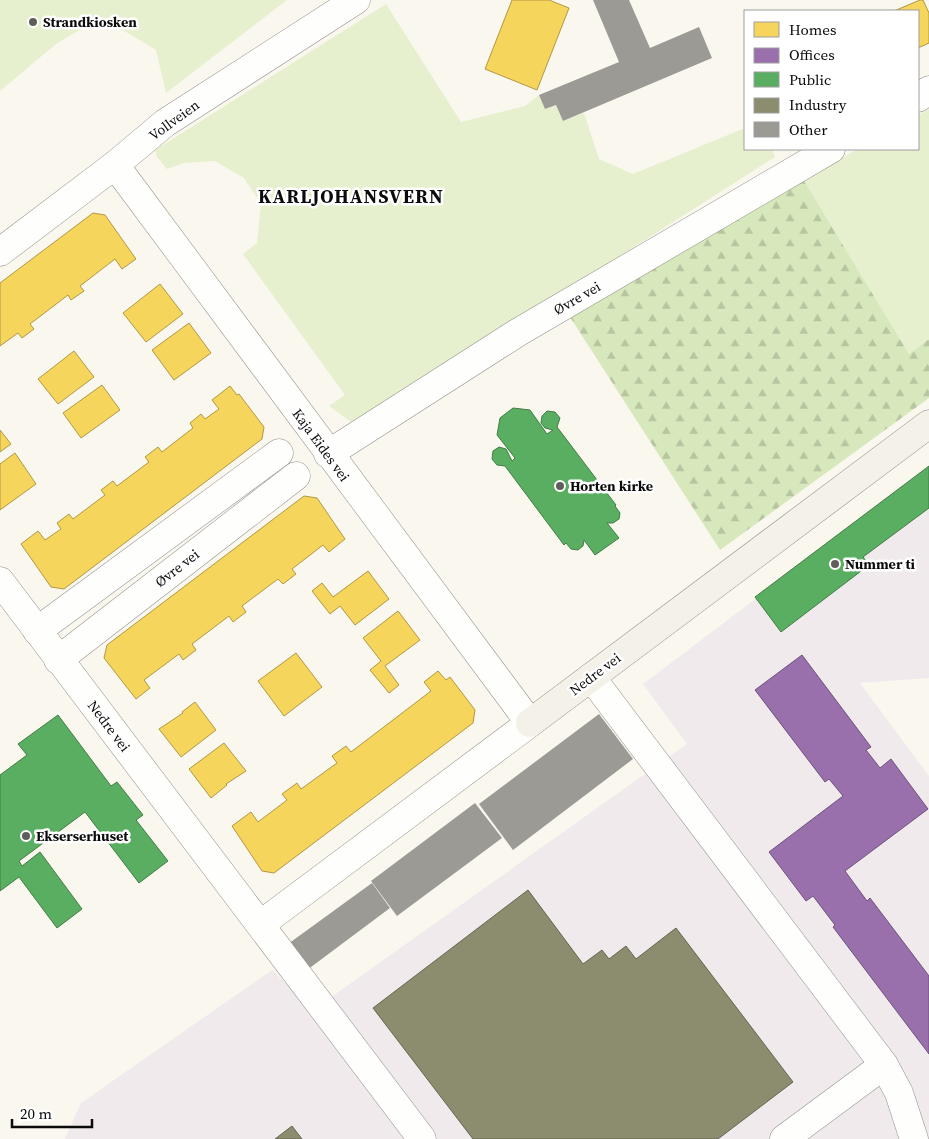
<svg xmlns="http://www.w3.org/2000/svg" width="929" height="1139" viewBox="0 0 929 1139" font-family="'Source Serif 4',serif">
  <defs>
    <pattern id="forest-firs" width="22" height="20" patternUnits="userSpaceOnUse" patternTransform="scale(1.25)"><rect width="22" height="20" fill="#d7e8bc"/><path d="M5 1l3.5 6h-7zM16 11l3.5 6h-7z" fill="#b7c6a0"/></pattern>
  </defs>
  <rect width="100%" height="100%" fill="#faf7ef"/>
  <polygon fill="#f0eaed" points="929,468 929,678 860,683 929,776 929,1139 65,1139 81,1103 272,970 313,1010 687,744 643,684"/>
  <g fill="#e6f0ce">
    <polygon points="0,0 287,0 166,93 156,50 101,17 56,44 0,91"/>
    <polygon points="386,4 461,122 525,106 539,95 545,109 556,105 563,121 584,113 599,159 633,174 745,128 745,149 772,149 775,157 355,425 329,406 345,395 243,254 257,243 261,204 244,178 215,161 184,163 167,169 157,157 155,150"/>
    <polygon points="929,109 929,339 909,354 803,179 858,149 918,149 918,116"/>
  </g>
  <polygon fill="url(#forest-firs)" points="803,179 909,354 929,339 929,398 720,550 568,314"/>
  <g fill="#f6d55c" stroke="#b09844">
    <polygon points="512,0 549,0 569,8 537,90 485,69"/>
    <polygon points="920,0 923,0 929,13 929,43 918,48 918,11 894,11"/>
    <polygon points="93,213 105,215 136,259 122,269 115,259 80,286 84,291 71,300 68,295 30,324 34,329 22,338 18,333 0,346 0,283"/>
    <polygon points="160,284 183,314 146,342 123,313"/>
    <polygon points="189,323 211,353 174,380 152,350"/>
    <polygon points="74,351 94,377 58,404 38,379"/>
    <polygon points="102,385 120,410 81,438 63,413"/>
    <polygon points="230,386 237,395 239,394 264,427 262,439 64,589 51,587 21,544 38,531 45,540 61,529 57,523 69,514 73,519 105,495 101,490 113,481 117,486 149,462 145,457 158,447 162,452 193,428 190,423 201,414 205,419 219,409 212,400"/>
    <polygon points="0,430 11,444 0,452"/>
    <polygon points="15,453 36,484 0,510 0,464"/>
    <polygon points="304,496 317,498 345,539 329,552 323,545 292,569 296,574 283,584 278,579 242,606 246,612 233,622 229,616 192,644 196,650 183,660 179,654 144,680 150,688 136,699 104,658 107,645"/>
    <polygon points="368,571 389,599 355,625 340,606 330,614 312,591 322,583 333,597"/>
    <polygon points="398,611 420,640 385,666 399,685 389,693 370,670 381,661 363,638"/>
    <polygon points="296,653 322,687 284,716 258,681"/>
    <polygon points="438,671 446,680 450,677 475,710 473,723 274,873 262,871 232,826 251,812 258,822 287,800 282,794 297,783 301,789 337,763 332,756 346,746 351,752 431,691 424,682"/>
    <polygon points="195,702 216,730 181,757 159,729 183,713 182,712"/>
    <polygon points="224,743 246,771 226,784 227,785 211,798 189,769"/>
  </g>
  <polygon fill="#9970ab" stroke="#6e527b" points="802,655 871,747 866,750 880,768 891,759 928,809 845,871 867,901 870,898 929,976 929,1054 833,927 835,925 813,896 806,901 769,852 843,796 829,779 825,782 755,690"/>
  <g fill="#5aae61" stroke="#427d47">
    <polygon points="513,408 530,410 547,434 553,430 545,428 541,423 542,416 547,411 555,412 560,418 557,427 616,505 615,506 620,513 619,519 613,523 607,523 619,538 595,555 584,540 583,546 578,550 571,549 566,543 564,545 505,466 497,465 492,459 493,451 499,447 506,449 512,461 515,458 497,435 500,418"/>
    <polygon points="929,466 929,508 863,557 869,565 781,632 755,597"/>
    <polygon points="58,715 111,786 117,782 143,815 136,820 168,861 139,883 85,812 19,861 22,866 40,852 82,909 57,928 19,877 0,891 0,775 27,755 18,744"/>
  </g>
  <g fill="#8c8c6e" stroke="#656550">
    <polygon points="528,890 583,964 602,950 609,959 626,946 636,959 676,928 793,1082 718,1139 473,1139 373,1008"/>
    <polygon points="292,1126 302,1139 275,1139"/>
  </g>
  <g fill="#9c9a95">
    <polygon points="593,0 629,0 650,48 699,27 712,58 563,121 556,105 545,109 539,95 619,62"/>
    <polygon points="599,714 633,759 513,850 479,804"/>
    <polygon points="475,803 502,838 397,916 371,881"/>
    <polygon points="372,883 390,908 307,970 288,944"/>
  </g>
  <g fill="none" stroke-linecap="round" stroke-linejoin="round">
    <defs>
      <g id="minor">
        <polyline points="918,98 929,90"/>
        <polyline points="115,165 530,723 261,924"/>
        <polyline points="0,252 115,165 165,123 356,0"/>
        <polyline points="328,454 517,333 831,149"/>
        <polyline points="0,581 422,1139"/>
        <polyline points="37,631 279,453"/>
        <polyline points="58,660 296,476"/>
        <polyline points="591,677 884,1065 899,1093 914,1139"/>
        <polyline points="784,1139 884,1065"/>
      </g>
      <polyline id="secondary" points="530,723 929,424"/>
    </defs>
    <use href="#minor" stroke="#93918e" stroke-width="29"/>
    <use href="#secondary" stroke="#898884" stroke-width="29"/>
    <use href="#minor" stroke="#fefefd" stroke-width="28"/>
    <use href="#secondary" stroke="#f4f1e8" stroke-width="28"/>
  </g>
  <g fill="#5f5e5b" stroke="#fff" stroke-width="2">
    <circle cx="33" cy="22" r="5"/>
    <circle cx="560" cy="486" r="5"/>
    <circle cx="835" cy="564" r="5"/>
    <circle cx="26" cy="836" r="5"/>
  </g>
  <g text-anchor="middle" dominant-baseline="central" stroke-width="5" stroke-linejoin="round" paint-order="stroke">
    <g font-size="14" font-weight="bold" fill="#0b0b0b" stroke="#fff" text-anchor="start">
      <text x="43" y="22">Strandkiosken</text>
      <text x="570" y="486">Horten kirke</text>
      <text x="845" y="564">Nummer ti</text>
      <text x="36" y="836">Ekserserhuset</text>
    </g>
    <g font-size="14" fill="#0b0b0b" stroke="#fff">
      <text transform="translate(174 120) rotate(-36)">Vollveien</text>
      <text transform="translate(577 298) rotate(-30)">Øvre vei</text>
      <text transform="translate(321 445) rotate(54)">Kaja Eides vei</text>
      <text transform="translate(177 568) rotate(-38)">Øvre vei</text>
      <text transform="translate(595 674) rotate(-37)">Nedre vei</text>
      <text transform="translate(109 726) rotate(53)">Nedre vei</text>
    </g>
    <g font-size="19" font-weight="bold" letter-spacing="1" fill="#0b0b0b" stroke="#fff">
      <text x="351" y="196">KARLJOHANSVERN</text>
    </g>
  </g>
  <rect x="744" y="10" width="175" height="140" fill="#ffffff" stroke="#9d9d9d"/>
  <rect x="754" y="22" width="25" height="15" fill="#f6d55c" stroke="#9d9d9d"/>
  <text x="789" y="35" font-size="15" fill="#0b0b0b">Homes</text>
  <rect x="754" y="48" width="25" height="15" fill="#9970ab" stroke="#9d9d9d"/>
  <text x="789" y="60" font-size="15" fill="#0b0b0b">Offices</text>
  <rect x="754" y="72" width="25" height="15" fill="#5aae61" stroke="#9d9d9d"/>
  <text x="789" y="85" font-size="15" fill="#0b0b0b">Public</text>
  <rect x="754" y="98" width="25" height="15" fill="#8c8c6e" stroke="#9d9d9d"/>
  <text x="789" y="110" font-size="15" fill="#0b0b0b">Industry</text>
  <rect x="754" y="122" width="25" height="15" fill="#9c9a95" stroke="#9d9d9d"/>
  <text x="789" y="135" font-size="15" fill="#0b0b0b">Other</text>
  <path d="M12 1119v8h80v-8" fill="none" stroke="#0b0b0b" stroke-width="2.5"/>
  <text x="20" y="1119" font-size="15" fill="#0b0b0b" stroke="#ffffff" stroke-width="4" paint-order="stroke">20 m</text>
</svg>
